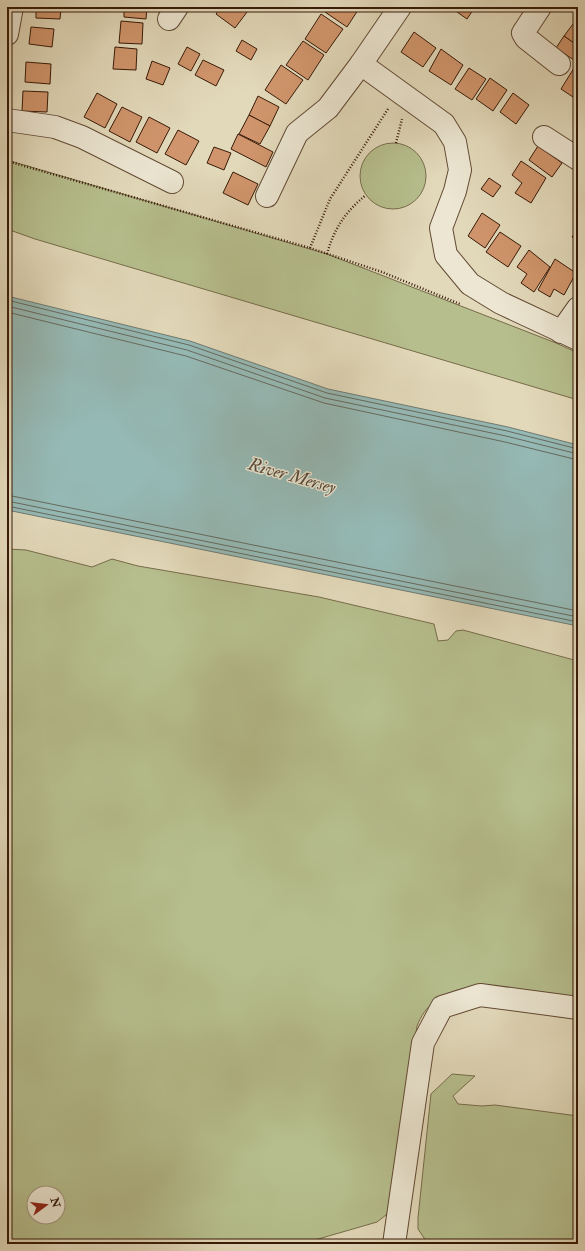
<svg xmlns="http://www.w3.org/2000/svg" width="585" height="1251" viewBox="0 0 585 1251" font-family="'IM FELL Double Pica',serif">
  <rect width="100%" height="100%" fill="#e2d9ba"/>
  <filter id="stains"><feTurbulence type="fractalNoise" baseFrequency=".005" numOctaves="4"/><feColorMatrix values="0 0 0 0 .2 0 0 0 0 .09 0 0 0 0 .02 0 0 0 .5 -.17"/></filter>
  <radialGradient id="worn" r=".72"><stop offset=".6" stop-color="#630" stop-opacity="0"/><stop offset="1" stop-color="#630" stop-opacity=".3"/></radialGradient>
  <g fill="#b6be8d" stroke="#776c4a" fill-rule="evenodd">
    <circle cx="393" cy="176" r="33"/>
    <polygon points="7,160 327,254 556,343 578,353 578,400 35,239 7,229"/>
    <path d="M7,549L26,550L92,567L112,559L138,566L319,597L434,624L438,641L448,640L456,631L463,630L578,661V1002L461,989C440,995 425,1005 417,1026L392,1207L386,1215L377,1222L301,1244H7ZM34,1193H58V1217H34Z"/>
    <polygon points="452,1074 475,1076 453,1096 458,1104 482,1106 495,1105 578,1116 578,1244 428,1244 418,1229 418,1218 431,1094"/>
  </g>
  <polygon fill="#95b9b5" stroke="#707970" points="7,296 190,341 328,389 508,427 578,445 578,626 7,510"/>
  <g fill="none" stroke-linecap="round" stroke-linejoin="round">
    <g stroke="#666a5e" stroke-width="1">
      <polyline points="7,300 189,345 327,393 507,431 578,449"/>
      <polyline points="7,306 187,350 325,398 506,436 578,454"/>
      <polyline points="7,312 186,356 324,403 505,442 578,460"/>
      <polyline points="7,495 578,611"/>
      <polyline points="7,501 578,617"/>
      <polyline points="7,506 578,622"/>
    </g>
  </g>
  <g fill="#d0956c" stroke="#381a08">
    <polygon points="36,7 61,7 60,19 36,18"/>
    <polygon points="124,7 147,7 146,19 124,17"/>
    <polygon points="221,7 249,7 250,8 235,28 216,14"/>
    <polygon points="329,7 360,7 347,27 325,12"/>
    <polygon points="450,7 475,7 467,19"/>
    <polygon points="321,14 343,29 326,53 305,39"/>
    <polygon points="578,17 578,28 573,24"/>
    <polygon points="121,21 143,23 142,44 119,43"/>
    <polygon points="573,24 578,28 578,46 564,36"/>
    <polygon points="31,27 54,29 52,47 29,44"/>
    <polygon points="414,32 436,48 423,67 401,52"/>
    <polygon points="564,36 578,46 577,62 556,48"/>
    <polygon points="242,40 257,49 251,60 236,51"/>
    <polygon points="303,41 324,55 308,80 286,65"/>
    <polygon points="115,47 137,49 136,70 113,69"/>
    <polygon points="187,47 200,54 191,71 178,64"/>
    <polygon points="441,49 463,65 451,85 429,71"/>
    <polygon points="203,60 224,70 216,86 195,75"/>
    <polygon points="152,61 170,68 163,85 146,79"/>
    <polygon points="26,62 51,64 50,84 25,82"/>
    <polygon points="281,65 303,80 286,104 265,90"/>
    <polygon points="469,68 486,79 472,100 455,89"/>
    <polygon points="574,68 578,71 578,89 573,97 561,89"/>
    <polygon points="490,78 507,90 493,111 476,99"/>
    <polygon points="578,89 578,101 573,97"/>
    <polygon points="23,91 48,92 47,112 22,111"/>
    <polygon points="97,93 117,104 105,128 84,117"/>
    <polygon points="513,93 529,105 516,124 500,112"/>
    <polygon points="258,96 279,107 270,126 249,115"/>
    <polygon points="122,107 142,117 130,142 109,131"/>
    <polygon points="249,115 270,126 260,144 239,134"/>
    <polygon points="149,117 170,128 157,153 136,142"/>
    <polygon points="178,130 199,141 186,165 165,154"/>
    <polygon points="238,134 273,152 266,167 231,149"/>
    <polygon points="538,146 562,163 552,177 529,160"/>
    <polygon points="214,147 231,153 224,170 207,163"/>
    <polygon points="521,161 546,178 531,203 515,193 522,183 512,175"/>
    <polygon points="233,172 258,184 248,205 223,193"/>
    <polygon points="489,178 501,186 493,197 481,189"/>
    <polygon points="482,213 500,225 485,248 468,236"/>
    <polygon points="578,228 578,241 572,237"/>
    <polygon points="500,232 521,246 508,267 486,252"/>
    <polygon points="529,250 550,267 534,292 521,283 527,274 517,267"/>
    <polygon points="555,259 576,273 564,295 554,289 550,297 538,290"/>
  </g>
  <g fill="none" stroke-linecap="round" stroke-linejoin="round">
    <defs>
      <g id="minor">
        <polyline points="540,7 523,33 526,38 559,64"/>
        <polyline points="169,19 177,7"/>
        <polyline points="7,34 12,7"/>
        <polyline points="361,64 444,124 455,142 460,170 455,191 441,228 446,255 470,284 501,303 578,339"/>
        <polyline points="7,120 55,127 82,137 172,182"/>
        <polyline points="544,137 578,159"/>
        <polyline points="267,196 297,133 328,108 361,64 400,7"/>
        <polyline points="561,332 578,308"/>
        <polyline points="394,1244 423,1043 442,1007 480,995 578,1008"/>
      </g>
    </defs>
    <use href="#minor" stroke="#624a34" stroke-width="24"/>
    <g stroke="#381a08" stroke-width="2.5" stroke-dasharray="1 2" stroke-linecap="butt">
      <polyline points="396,143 402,119"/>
      <polyline points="7,161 310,248 382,272 460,304"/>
      <polyline points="310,248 330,199 388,109"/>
      <path d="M327,254C334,229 345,212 366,195"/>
    </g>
    <use href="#minor" stroke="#ece6d2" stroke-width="22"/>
  </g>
  <g text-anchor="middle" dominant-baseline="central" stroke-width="3" stroke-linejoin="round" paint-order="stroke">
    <g font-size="18" font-style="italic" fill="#544a3c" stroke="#ece6d2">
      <text transform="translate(292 476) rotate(16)">River Mersey</text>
    </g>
  </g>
  <rect width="585" height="1251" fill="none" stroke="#e2d9ba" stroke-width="24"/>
  <rect x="8" y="8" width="569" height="1235" fill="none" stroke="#381a08" stroke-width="2"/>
  <rect x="12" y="12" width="561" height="1227" fill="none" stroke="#381a08"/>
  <g transform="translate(46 1205) rotate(75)"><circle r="19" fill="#ece6d2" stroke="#a49481"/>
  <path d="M0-3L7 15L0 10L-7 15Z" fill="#8f2418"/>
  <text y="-6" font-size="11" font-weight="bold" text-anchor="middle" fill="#381a08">N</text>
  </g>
  <rect width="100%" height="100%" filter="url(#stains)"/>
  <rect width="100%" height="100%" fill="url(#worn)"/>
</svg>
